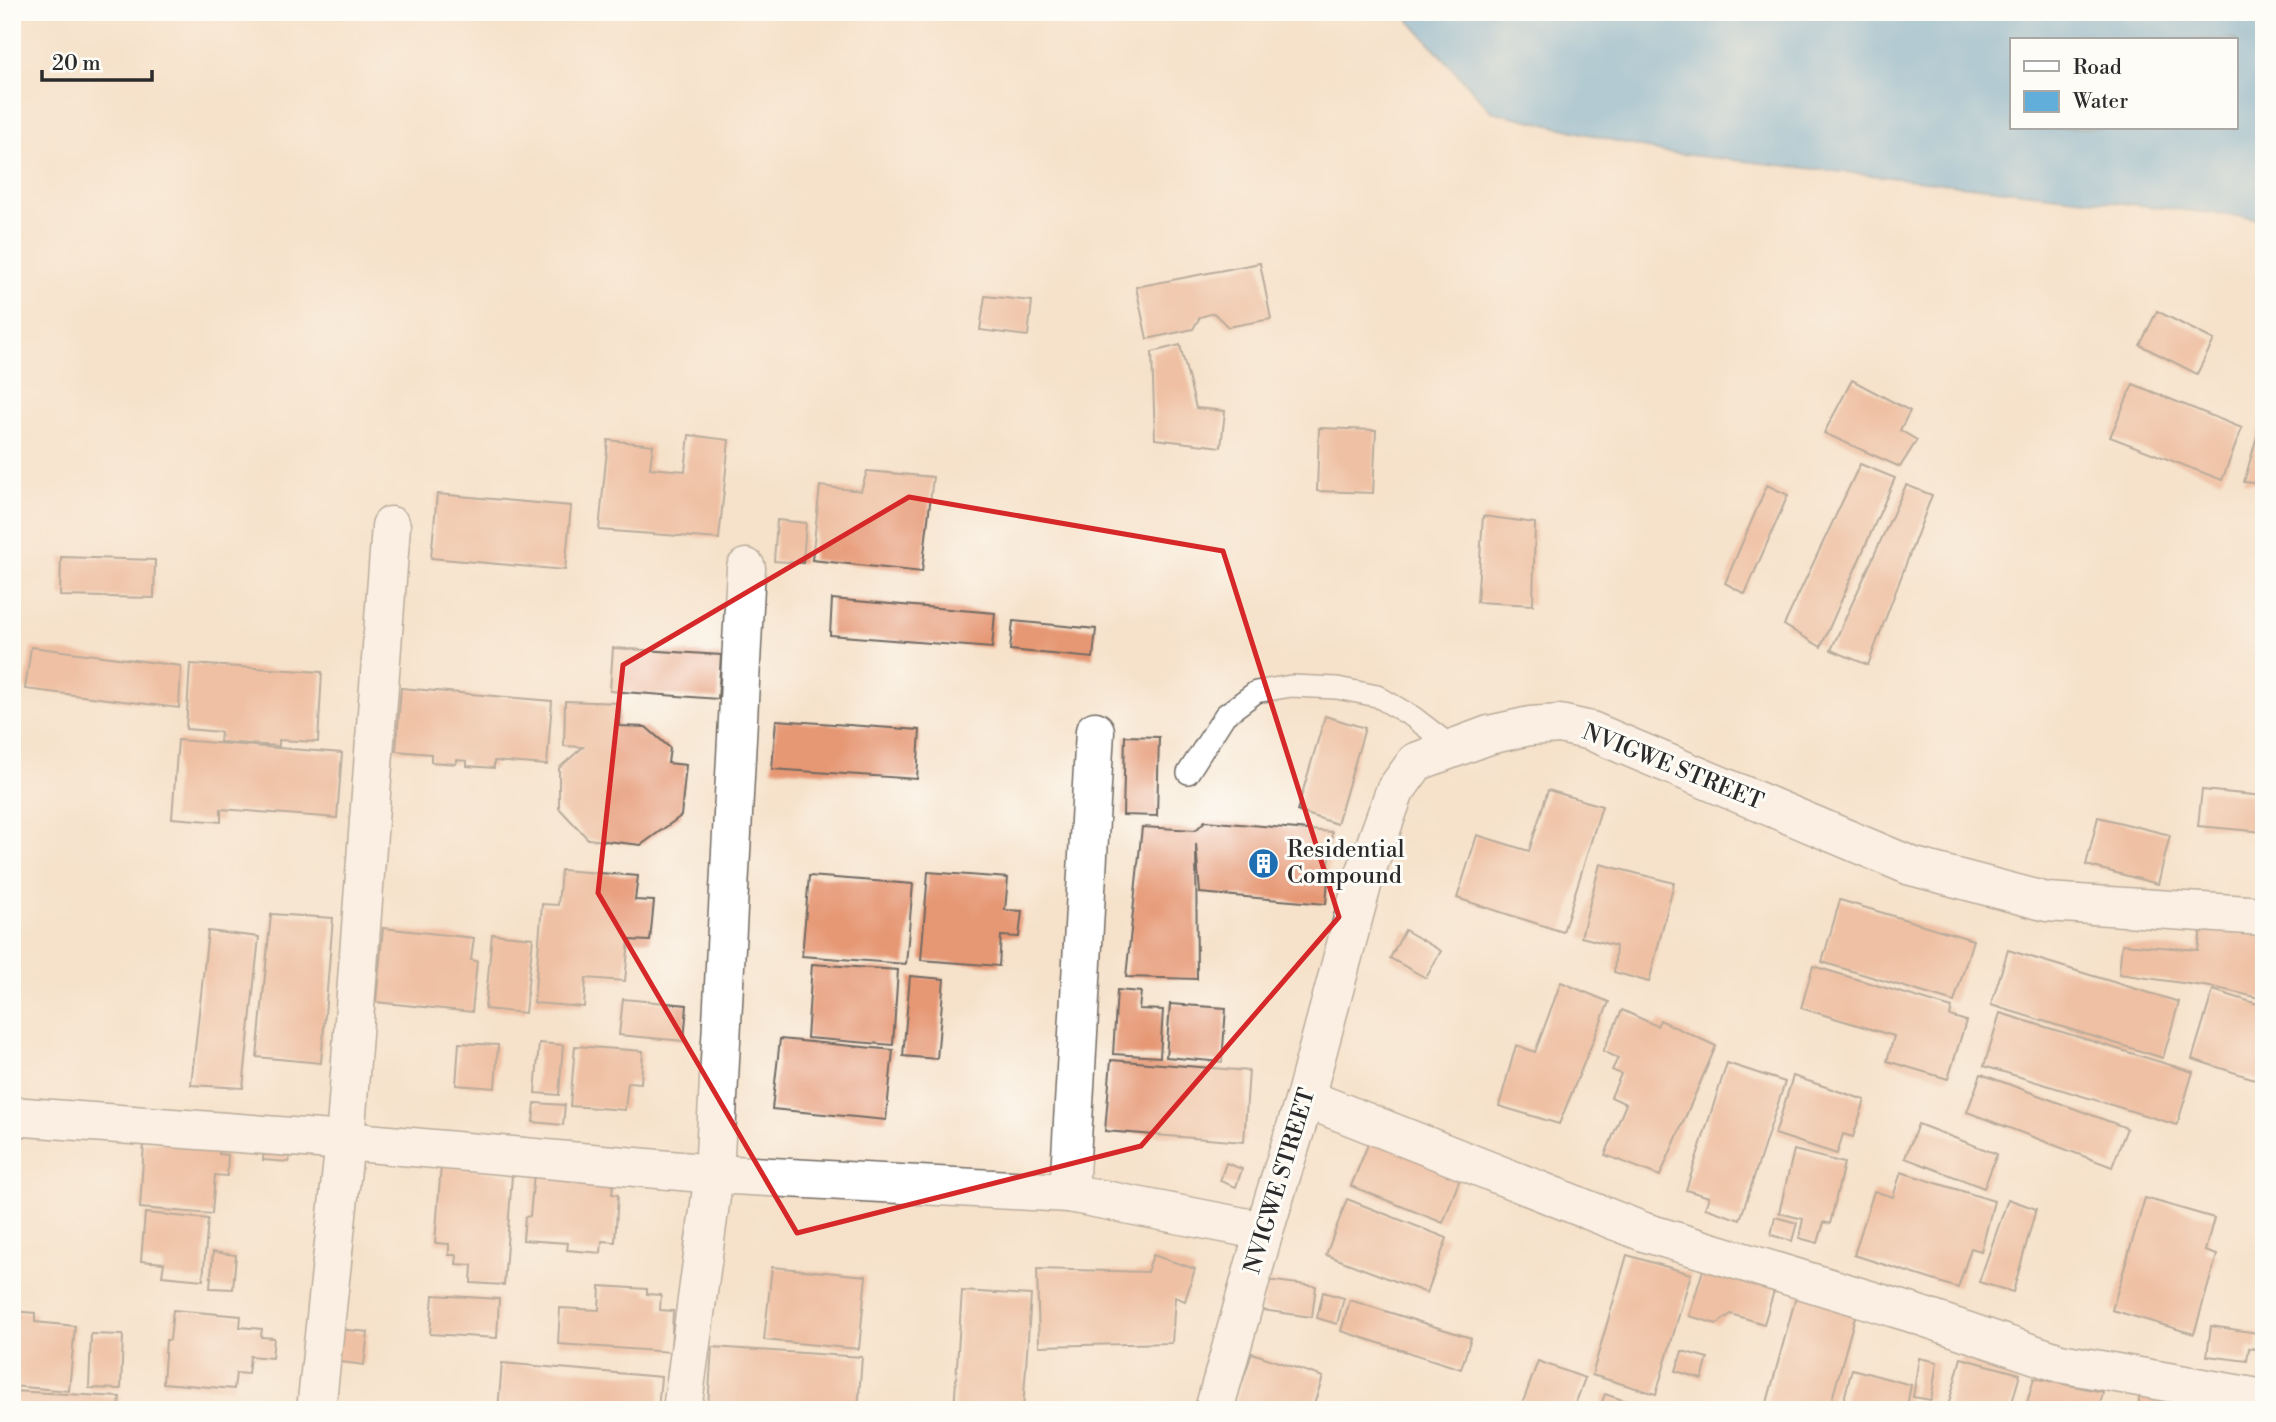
<svg xmlns="http://www.w3.org/2000/svg" width="2276" height="1422" viewBox="0 0 2276 1422" font-family="'Libre Bodoni',serif">
  <rect width="100%" height="100%" fill="#fdfcf7"/>
  <filter id="ink" filterUnits="userSpaceOnUse"><feTurbulence type="fractalNoise" baseFrequency=".0143" numOctaves="2"/><feDisplacementMap in="SourceGraphic" scale="14" xChannelSelector="R" yChannelSelector="G"/><feConvolveMatrix kernelMatrix="1 2 1 2 8 2 1 2 1" color-interpolation-filters="sRGB"/></filter>
  <filter id="wash" filterUnits="userSpaceOnUse"><feTurbulence type="fractalNoise" baseFrequency=".00686" numOctaves="4" result="noise"/><feDisplacementMap in="SourceGraphic" scale="28" xChannelSelector="R" yChannelSelector="G"/><feGaussianBlur stdDeviation="1.57" result="paint"/><feColorMatrix in="noise" values="0 0 0 0 0 0 0 0 0 0 0 0 0 0 0 0 0 1.4 0 .05"/><feComposite in="paint" operator="in"/></filter>
  <g filter="url(#wash)">
    <rect width="100%" height="100%" fill="#f6e2cb"/>
    <path fill="#62aedb" stroke="#466c83" stroke-width="2" fill-rule="evenodd" d="M1402,12H2264V219L1662,152L1491,111ZM2012,40H2236V128H2012Z"/>
    <g id="blocks">
      <g fill="#e69874">
        <polygon points="1260,263 1271,319 1228,327 1214,313 1200,317 1193,329 1147,339 1136,287"/>
        <polygon points="985,296 1032,301 1028,336 980,330"/>
        <polygon points="2157,311 2214,340 2197,374 2140,345"/>
        <polygon points="1180,345 1196,408 1225,411 1221,447 1155,439 1152,352"/>
        <polygon points="1852,380 1910,411 1900,430 1917,440 1900,467 1824,433"/>
        <polygon points="2133,384 2242,428 2222,480 2110,437"/>
        <polygon points="2263,415 2264,484 2244,482"/>
        <polygon points="1319,428 1376,430 1373,493 1317,491"/>
        <polygon points="689,435 729,440 719,539 599,530 608,440 653,445 650,468 685,471"/>
        <polygon points="1860,464 1895,478 1821,647 1784,625"/>
        <polygon points="867,471 933,477 922,572 812,560 820,486 861,491"/>
        <polygon points="1767,485 1788,495 1745,594 1725,583"/>
        <polygon points="1906,485 1932,495 1868,665 1831,650"/>
        <polygon points="437,494 571,506 565,570 431,558"/>
        <polygon points="1483,516 1535,523 1533,605 1477,602"/>
        <polygon points="777,520 806,523 803,563 774,561"/>
        <polygon points="61,557 155,560 154,598 60,596"/>
        <polygon points="832,599 995,613 992,648 830,635"/>
        <polygon points="1013,621 1096,629 1093,658 1010,650"/>
        <polygon points="31,647 181,666 179,708 25,689"/>
        <polygon points="613,648 721,655 718,699 610,691"/>
        <polygon points="190,664 322,672 318,742 279,740 279,746 220,742 221,732 186,729"/>
        <polygon points="401,688 552,701 547,765 494,761 494,768 467,766 467,761 457,760 456,764 431,762 431,754 396,751"/>
        <polygon points="565,701 620,703 619,726 646,727 670,748 668,763 686,765 681,816 641,845 588,839 559,808 559,768 583,747 564,746"/>
        <polygon points="1325,716 1365,728 1337,824 1297,811"/>
        <polygon points="776,720 920,730 917,779 772,769"/>
        <polygon points="1125,736 1159,737 1157,816 1123,815"/>
        <polygon points="178,740 342,753 337,818 221,809 221,822 172,818"/>
        <polygon points="1548,790 1602,806 1563,932 1457,898 1477,835 1529,851"/>
        <polygon points="2202,790 2264,796 2264,832 2198,826"/>
        <polygon points="2098,817 2170,835 2158,884 2086,865"/>
        <polygon points="1205,821 1332,832 1326,904 1200,893 1196,844 1197,979 1126,977 1142,827 1196,830"/>
        <polygon points="1600,864 1674,883 1649,982 1614,972 1616,946 1581,937"/>
        <polygon points="561,870 638,876 635,900 654,901 650,941 629,940 625,981 586,978 584,1007 534,1003 542,904 558,905"/>
        <polygon points="928,872 1008,878 1005,910 1022,911 1019,937 1001,936 999,966 921,960"/>
        <polygon points="809,876 913,884 906,964 802,956"/>
        <polygon points="1840,900 1973,940 1954,1002 1822,962"/>
        <polygon points="271,914 333,918 321,1063 257,1057"/>
        <polygon points="383,928 474,938 471,960 477,961 472,1012 376,1002"/>
        <polygon points="2201,929 2264,936 2264,999 2217,988 2119,974 2122,944 2198,950"/>
        <polygon points="1405,930 1441,951 1426,978 1390,958"/>
        <polygon points="208,931 259,937 243,1088 191,1085"/>
        <polygon points="492,934 533,938 525,1013 485,1009"/>
        <polygon points="2008,950 2179,1002 2163,1058 1991,1005"/>
        <polygon points="812,964 898,970 893,1045 807,1038"/>
        <polygon points="1813,966 1952,1008 1950,1016 1966,1021 1948,1079 1887,1061 1894,1036 1801,1008"/>
        <polygon points="910,976 944,979 937,1059 903,1056"/>
        <polygon points="1561,982 1609,1002 1559,1124 1499,1106 1516,1045 1535,1052"/>
        <polygon points="1117,990 1141,992 1139,1009 1163,1010 1160,1057 1113,1054"/>
        <polygon points="2213,990 2264,1006 2264,1082 2192,1059"/>
        <polygon points="623,999 687,1005 684,1041 619,1035"/>
        <polygon points="1170,1004 1226,1008 1222,1062 1166,1057"/>
        <polygon points="1622,1010 1657,1026 1660,1020 1716,1046 1660,1176 1605,1155 1626,1104 1611,1097 1621,1074 1612,1070 1618,1058 1603,1051"/>
        <polygon points="2000,1013 2193,1072 2177,1125 1984,1066"/>
        <polygon points="780,1039 893,1050 886,1120 772,1109"/>
        <polygon points="459,1043 498,1045 495,1088 456,1085"/>
        <polygon points="539,1043 563,1045 559,1095 535,1093"/>
        <polygon points="575,1046 643,1051 641,1083 628,1082 625,1110 570,1106"/>
        <polygon points="1111,1060 1249,1071 1244,1142 1105,1131"/>
        <polygon points="1727,1063 1785,1082 1740,1220 1705,1208 1709,1197 1686,1190"/>
        <polygon points="1981,1074 2127,1128 2112,1167 1967,1112"/>
        <polygon points="1793,1076 1865,1100 1853,1137 1843,1134 1837,1154 1775,1134"/>
        <polygon points="535,1103 565,1105 563,1125 533,1122"/>
        <polygon points="1918,1124 1997,1154 1984,1188 1905,1158"/>
        <polygon points="1373,1132 1464,1168 1443,1223 1351,1186"/>
        <polygon points="265,1138 290,1140 289,1162 263,1160"/>
        <polygon points="220,1139 219,1154 228,1155 227,1176 215,1175 212,1214 140,1208 144,1143"/>
        <polygon points="1794,1150 1844,1163 1830,1224 1824,1222 1818,1243 1799,1238 1803,1219 1779,1213"/>
        <polygon points="535,1163 614,1178 612,1194 618,1195 615,1242 602,1241 601,1253 567,1250 568,1243 523,1240 525,1217 530,1216"/>
        <polygon points="1226,1163 1242,1169 1236,1187 1220,1181"/>
        <polygon points="441,1165 512,1175 504,1285 471,1283 472,1265 456,1264 457,1255 449,1255 449,1244 435,1243"/>
        <polygon points="1901,1172 1994,1201 1981,1251 1971,1248 1958,1288 1854,1255 1874,1191 1893,1197"/>
        <polygon points="2145,1198 2214,1218 2205,1251 2217,1255 2194,1334 2112,1310"/>
        <polygon points="1347,1199 1447,1238 1427,1293 1326,1255"/>
        <polygon points="2008,1199 2036,1209 2013,1292 1979,1282"/>
        <polygon points="145,1213 208,1219 203,1280 162,1276 164,1263 141,1261"/>
        <polygon points="1775,1217 1797,1223 1792,1241 1771,1235"/>
        <polygon points="213,1252 236,1255 233,1289 210,1288"/>
        <polygon points="1153,1255 1195,1269 1185,1301 1175,1297 1172,1343 1039,1346 1037,1269 1147,1272"/>
        <polygon points="1627,1255 1691,1274 1656,1394 1592,1375"/>
        <polygon points="1706,1260 1777,1281 1764,1324 1731,1314 1717,1324 1689,1316"/>
        <polygon points="772,1267 866,1276 859,1349 764,1340"/>
        <polygon points="1266,1280 1316,1286 1312,1317 1262,1310"/>
        <polygon points="600,1286 647,1289 647,1294 661,1295 660,1310 673,1311 671,1352 558,1344 560,1308 599,1310"/>
        <polygon points="1798,1289 1858,1306 1829,1410 1765,1410"/>
        <polygon points="962,1291 1031,1295 1023,1410 954,1410"/>
        <polygon points="1323,1292 1344,1298 1337,1324 1317,1318"/>
        <polygon points="433,1295 499,1299 497,1338 430,1334"/>
        <polygon points="1350,1300 1471,1338 1461,1369 1341,1331"/>
        <polygon points="173,1310 241,1316 240,1327 262,1329 261,1337 274,1338 272,1358 250,1356 248,1374 236,1373 234,1389 163,1383 166,1340 170,1340"/>
        <polygon points="12,1311 35,1313 35,1322 75,1326 69,1391 12,1386"/>
        <polygon points="2211,1326 2258,1333 2256,1349 2249,1348 2247,1361 2207,1356"/>
        <polygon points="337,1329 368,1332 364,1365 333,1361"/>
        <polygon points="91,1334 123,1335 121,1389 89,1388"/>
        <polygon points="712,1347 862,1357 858,1410 747,1410 708,1407"/>
        <polygon points="1682,1351 1708,1358 1702,1379 1676,1371"/>
        <polygon points="1252,1353 1323,1377 1312,1410 1233,1410"/>
        <polygon points="1919,1358 1937,1362 1931,1400 1913,1397"/>
        <polygon points="1961,1358 2020,1374 2010,1410 1947,1410"/>
        <polygon points="1538,1361 1585,1378 1573,1410 1520,1410"/>
        <polygon points="502,1363 661,1377 658,1410 498,1410"/>
        <polygon points="1852,1369 1911,1385 1907,1406 1916,1410 1841,1410"/>
        <polygon points="2034,1378 2103,1392 2099,1410 2025,1410"/>
        <polygon points="2140,1389 2171,1392 2169,1410 2138,1410"/>
        <polygon points="12,1391 120,1397 119,1410 12,1410"/>
        <polygon points="1605,1394 1649,1409 1649,1410 1599,1410"/>
      </g>
    </g>
  </g>
  <g filter="url(#ink)">
    <use href="#blocks" fill-opacity="0" stroke="#726b63" stroke-width="2"/>
    <g fill="none" stroke-linecap="round" stroke-linejoin="round">
      <defs>
        <polyline id="service" points="1188,773 1225,715 1256,692 1291,686 1337,688 1377,696 1413,717 1452,747"/>
        <g id="minor">
          <polyline points="1305,1098 1644,1232 1909,1312 2060,1363 2264,1399"/>
          <polyline points="12,1116 345,1141 714,1174 1069,1193 1264,1231"/>
          <polyline points="1069,1193 1095,731"/>
          <polyline points="316,1410 345,1141 391,526"/>
          <polyline points="682,1410 714,1174 746,568"/>
          <polyline points="1214,1410 1264,1231 1305,1098 1365,874 1395,791 1416,762 1489,735 1530,726 1560,724 1591,731 1911,866 2047,902 2264,916"/>
        </g>
      </defs>
      <use href="#service" stroke="#726b63" stroke-width="24"/>
      <use href="#minor" stroke="#726b63" stroke-width="41"/>
      <use href="#service" stroke="#fff" stroke-width="21"/>
      <use href="#minor" stroke="#fff" stroke-width="38"/>
    </g>
  </g>
  <path d="M0 0H2276V1422H0ZM909,497L1223,551L1339,917L1141,1146L797,1233L598,893L623,665Z" fill="#f6e2cb" fill-opacity=".55" fill-rule="evenodd"/>
  <path fill="none" stroke="#d62828" stroke-width="5" stroke-linejoin="round" d="M909,497L1223,551L1339,917L1141,1146L797,1233L598,893L623,665Z"/>
  <defs>
    <symbol id="building-disc" viewBox="-11 -11 22 22"><circle r="9.5" fill="#1f6fb2" stroke="#fdfcf7"/><path d="M-4-6H4V6H1V3H-1V6H-4ZM-2.5-4.3h1.7v1.8h-1.7ZM.8-4.3h1.7v1.8H.8ZM-2.5-1h1.7V.8h-1.7ZM.8-1h1.7V.8H.8Z" fill="#fff"/></symbol>
  </defs>
  <g fill-rule="evenodd">
    <use href="#building-disc" x="1246" y="846" width="35" height="35"/>
  </g>
  <g text-anchor="middle" dominant-baseline="central" stroke-width="6" stroke-linejoin="round" paint-order="stroke">
    <g font-size="23" fill="#2b2b2b" stroke="#fdfcf7">
      <text transform="translate(1673 767) rotate(22)">NVIGWE STREET</text>
      <text transform="translate(1280 1181) rotate(-73)">NVIGWE STREET</text>
    </g>
    <g font-size="23" fill="#2b2b2b" stroke="#fdfcf7" text-anchor="start">
      <text x="1287" y="850">Residential<tspan x="1287" dy="26">Compound</tspan></text>
    </g>
  </g>
  <rect width="2276" height="1422" fill="none" stroke="#fdfcf7" stroke-width="42"/>
  <rect x="2010" y="38" width="228" height="91" fill="#fdfcf7" stroke="#a9a8a5" stroke-width="2"/>
  <rect x="2024" y="61" width="35" height="10" fill="#ffffff" stroke="#a9a8a5" stroke-width="2"/>
  <text x="2073" y="74" font-size="21" fill="#2b2b2b">Road</text>
  <rect x="2024" y="91" width="35" height="21" fill="#62aedb" stroke="#a9a8a5" stroke-width="2"/>
  <text x="2073" y="108" font-size="21" fill="#2b2b2b">Water</text>
  <path d="M42 70v10h110v-10" fill="none" stroke="#2b2b2b" stroke-width="3.5"/>
  <text x="52" y="70" font-size="21" fill="#2b2b2b" stroke="#fdfcf7" stroke-width="5" paint-order="stroke">20 m</text>
</svg>
